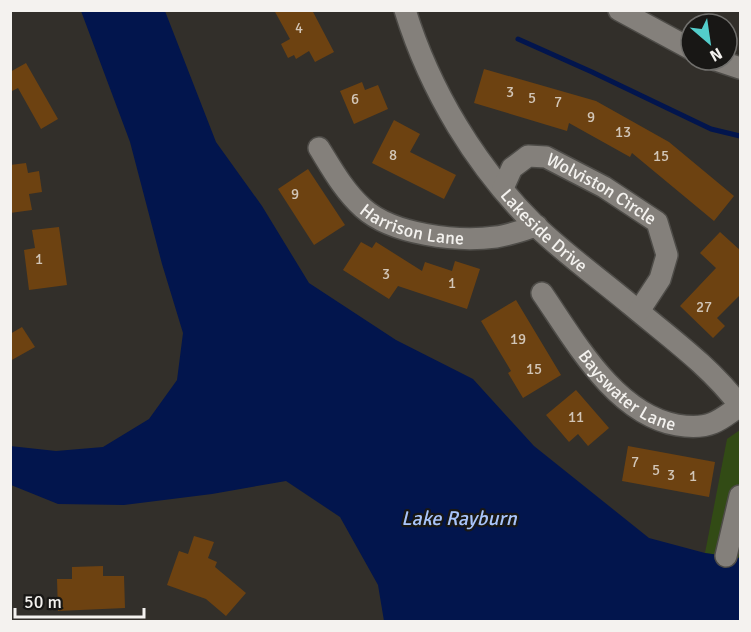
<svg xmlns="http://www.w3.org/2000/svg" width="751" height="632" viewBox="0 0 751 632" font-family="Signika,sans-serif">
  <rect width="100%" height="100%" fill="#322f2a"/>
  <polygon fill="#324b15" points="740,430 740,558 705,553 727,439"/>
  <polygon fill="#02154d" points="81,11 165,11 216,142 262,206 309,283 396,340 473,379 534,446 649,538 705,553 740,558 740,621 384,621 378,585 340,517 286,481 212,494 124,505 58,504 11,485 10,446 56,451 103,447 149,419 177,380 183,333 162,264 130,142"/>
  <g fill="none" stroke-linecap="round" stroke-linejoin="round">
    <polyline stroke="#02154d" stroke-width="5" points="518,39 592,72 711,129 740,136"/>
  </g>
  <g fill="#6d4211">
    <polygon points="274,10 312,10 334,52 315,62 309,51 296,59 294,55 288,58 281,44 290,39"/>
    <polygon points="26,63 58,119 41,129 18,88 10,92 10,72"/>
    <polygon points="484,69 596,101 669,142 734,196 714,221 632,153 630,157 569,123 567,131 474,103"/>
    <polygon points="362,82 365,90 378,85 388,109 354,124 340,91"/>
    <polygon points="394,120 420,134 410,152 456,175 444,199 372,163"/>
    <polygon points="26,163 28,173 39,171 42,192 29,194 32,210 10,213 10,165"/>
    <polygon points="308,169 345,225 314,245 278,189"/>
    <polygon points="59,227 67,285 29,290 24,250 35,248 32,230"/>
    <polygon points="720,232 741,251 741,294 717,318 725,326 713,338 680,306 716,268 700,253"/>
    <polygon points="361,242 372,248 376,242 422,271 425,262 452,271 455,261 480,269 467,309 398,286 389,299 343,270"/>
    <polygon points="516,300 561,375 523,398 508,373 511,371 481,321"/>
    <polygon points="22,327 35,347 10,361 10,334"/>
    <polygon points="576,390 609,428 588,446 578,434 569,442 546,415"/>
    <polygon points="628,446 715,462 709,497 622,481"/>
    <polygon points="194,536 214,542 208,558 217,562 215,567 246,593 226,616 206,599 167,585 179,551 188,554"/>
    <polygon points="103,566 103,576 124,576 125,608 58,611 57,579 72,579 72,567"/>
  </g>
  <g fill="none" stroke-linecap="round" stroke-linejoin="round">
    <defs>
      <g id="minor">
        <path id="s1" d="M405,10C430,91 476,167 536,226C565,254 600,279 631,305C669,337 710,366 740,406"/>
        <polyline points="619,10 691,49"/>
        <polyline points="716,60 740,68"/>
        <path id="s2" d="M319,148C332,169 344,191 363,208C393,235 457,242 496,237C510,235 523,230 537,226"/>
        <path id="s3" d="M503,188L512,168L528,156L546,157L604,187L657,222L667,255L660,279L639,311"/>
        <path id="s4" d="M542,293C575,341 615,414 677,425C689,427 701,428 713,423C723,419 732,411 740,406"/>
        <polyline points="726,556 740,496"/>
      </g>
    </defs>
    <use href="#minor" stroke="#4e4c48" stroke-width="24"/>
    <use href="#minor" stroke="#84807b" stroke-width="21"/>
  </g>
  <g text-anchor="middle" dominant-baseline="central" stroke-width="4.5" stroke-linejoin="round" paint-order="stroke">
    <g font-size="15" fill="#d2c6b8">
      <text x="299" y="28">4</text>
      <text x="510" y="92">3</text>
      <text x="532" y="98">5</text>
      <text x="355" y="99">6</text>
      <text x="558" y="102">7</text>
      <text x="591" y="117">9</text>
      <text x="623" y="132">13</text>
      <text x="393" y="155">8</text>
      <text x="661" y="156">15</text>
      <text x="295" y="194">9</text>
      <text x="39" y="259">1</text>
      <text x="386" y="274">3</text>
      <text x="452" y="283">1</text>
      <text x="704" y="307">27</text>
      <text x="518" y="339">19</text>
      <text x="534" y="369">15</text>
      <text x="576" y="417">11</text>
      <text x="635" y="462">7</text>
      <text x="656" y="470">5</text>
      <text x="671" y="475">3</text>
      <text x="693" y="476">1</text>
    </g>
    <g font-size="18" fill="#f4f2ef" stroke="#181715">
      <text stroke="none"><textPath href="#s3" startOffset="124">Wolviston Circle</textPath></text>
      <text stroke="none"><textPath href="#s2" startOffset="128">Harrison Lane</textPath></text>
      <text stroke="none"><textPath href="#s1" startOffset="264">Lakeside Drive</textPath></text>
      <text stroke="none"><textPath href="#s4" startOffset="132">Bayswater Lane</textPath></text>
    </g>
    <g font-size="20" font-style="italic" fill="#a9c5fb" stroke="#181715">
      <text x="459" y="518">Lake Rayburn</text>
    </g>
  </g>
  <rect width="751" height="632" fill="none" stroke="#f4f2ef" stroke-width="24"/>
  <g transform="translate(709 42) rotate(151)"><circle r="28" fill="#181715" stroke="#706f6c" stroke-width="1.5"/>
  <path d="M0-4.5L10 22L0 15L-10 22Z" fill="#53cdcb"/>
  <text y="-9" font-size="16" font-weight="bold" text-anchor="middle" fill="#f4f2ef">N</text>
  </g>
  <path d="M15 608v9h129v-9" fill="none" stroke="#f4f2ef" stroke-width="3"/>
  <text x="24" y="608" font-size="18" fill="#f4f2ef" stroke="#181715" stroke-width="4.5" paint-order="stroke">50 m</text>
</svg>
